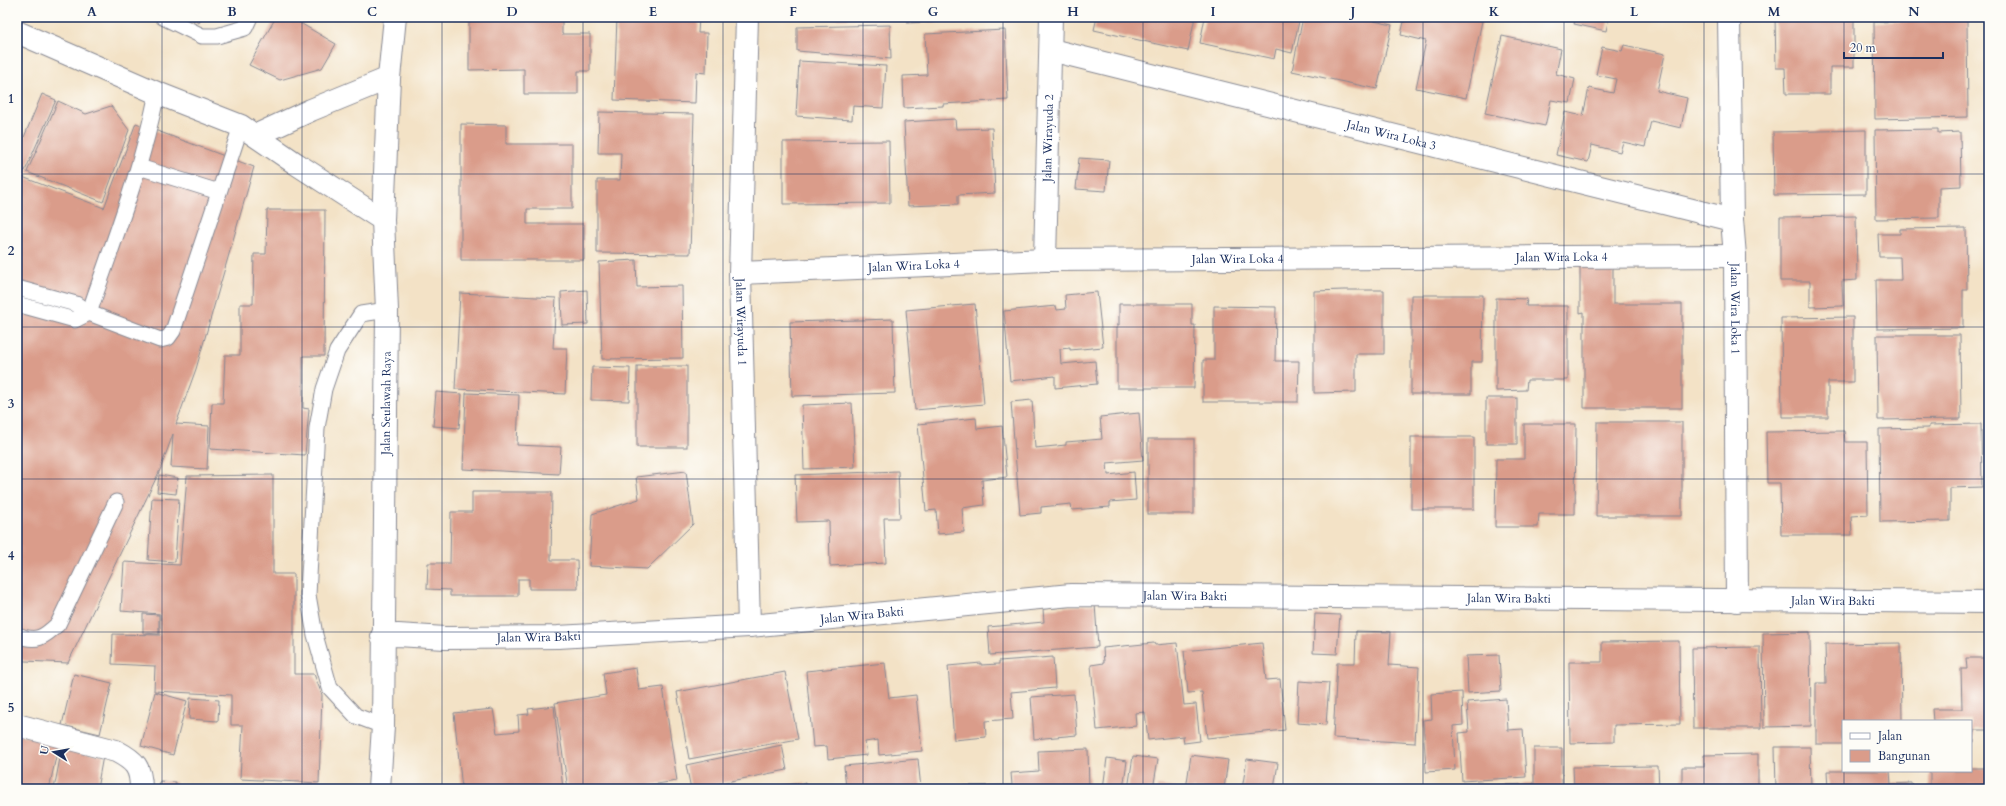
<svg xmlns="http://www.w3.org/2000/svg" width="2006" height="806" viewBox="0 0 2006 806" font-family="Cardo,serif">
  <rect width="100%" height="100%" fill="#fdfcf7"/>
  <filter id="ink" filterUnits="userSpaceOnUse"><feTurbulence type="fractalNoise" baseFrequency=".025" numOctaves="2"/><feDisplacementMap in="SourceGraphic" scale="8" xChannelSelector="R" yChannelSelector="G"/><feConvolveMatrix kernelMatrix="1 2 1 2 8 2 1 2 1" color-interpolation-filters="sRGB"/></filter>
  <filter id="wash" filterUnits="userSpaceOnUse"><feTurbulence type="fractalNoise" baseFrequency=".012" numOctaves="4" result="noise"/><feDisplacementMap in="SourceGraphic" scale="16" xChannelSelector="R" yChannelSelector="G"/><feGaussianBlur stdDeviation="0.9" result="paint"/><feColorMatrix in="noise" values="0 0 0 0 0 0 0 0 0 0 0 0 0 0 0 0 0 1.4 0 .05"/><feComposite in="paint" operator="in"/></filter>
  <g filter="url(#wash)">
    <rect width="100%" height="100%" fill="#f3e2c6"/>
    <g id="blocks">
      <g fill="#da9c8a">
        <polygon points="186,17 202,17 199,23"/>
        <polygon points="276,17 290,17 336,44 322,68 280,80 249,65"/>
        <polygon points="469,17 562,17 562,34 590,34 590,71 578,71 578,94 524,94 524,69 469,70"/>
        <polygon points="617,17 699,17 698,33 707,33 706,73 696,72 695,103 614,100"/>
        <rect x="792" y="17" width="56" height="2"/>
        <polygon points="908,17 1004,17 1004,18 908,23"/>
        <polygon points="1097,17 1195,17 1188,51 1094,30"/>
        <polygon points="1205,17 1300,17 1292,53 1276,49 1274,59 1200,43"/>
        <polygon points="1303,17 1375,17 1374,21 1392,25 1377,89 1292,71"/>
        <polygon points="1405,17 1464,17 1482,21 1466,98 1416,88 1426,41 1401,35"/>
        <polygon points="1576,17 1609,17 1606,31 1574,24"/>
        <polygon points="1775,17 1854,17 1854,67 1830,67 1830,94 1786,94 1785,68 1776,68"/>
        <polygon points="1967,20 1968,117 1875,119 1874,22"/>
        <polygon points="890,25 891,59 797,51 797,27"/>
        <polygon points="1005,30 1008,100 943,104 943,106 904,108 903,76 927,75 925,34"/>
        <polygon points="1502,36 1561,49 1556,74 1575,79 1570,103 1551,100 1545,126 1485,113"/>
        <polygon points="1624,45 1665,54 1657,91 1687,98 1681,128 1651,121 1645,147 1623,142 1620,152 1592,145 1588,162 1556,155 1565,112 1583,116 1589,88 1613,93 1616,79 1596,75 1602,47 1622,51"/>
        <polygon points="799,61 886,66 883,108 853,106 852,120 796,116"/>
        <polygon points="42,94 56,100 25,171 17,168 17,154"/>
        <polygon points="58,101 86,114 111,106 129,130 103,202 27,172"/>
        <polygon points="599,112 694,114 690,254 597,253 597,180 620,180 621,153 598,153"/>
        <polygon points="955,119 956,129 992,128 995,193 958,195 958,204 908,206 904,122"/>
        <polygon points="136,123 254,167 196,369 176,424 209,426 207,469 171,467 173,434 160,470 68,663 25,661 17,658 17,175 104,208"/>
        <polygon points="461,124 506,125 506,144 572,144 572,209 527,209 527,224 584,224 584,260 461,260"/>
        <polygon points="1938,129 1938,133 1960,132 1961,186 1939,187 1939,218 1876,219 1875,130"/>
        <polygon points="1866,130 1866,194 1774,195 1773,132"/>
        <polygon points="889,141 890,203 783,204 783,142"/>
        <polygon points="1079,158 1109,160 1106,191 1076,189"/>
        <polygon points="267,210 325,210 324,356 303,356 303,408 309,409 305,455 210,449 212,403 223,403 225,355 240,355 240,304 253,304 254,254 266,254"/>
        <polygon points="1856,216 1857,280 1842,281 1843,306 1810,307 1810,281 1780,281 1780,217"/>
        <polygon points="1966,228 1967,290 1963,290 1963,328 1877,329 1876,280 1901,280 1900,257 1879,257 1878,234 1900,234 1900,229"/>
        <polygon points="636,260 637,287 682,286 683,358 602,359 599,262"/>
        <polygon points="1580,261 1613,262 1613,304 1682,304 1682,408 1584,408 1584,312 1580,313"/>
        <polygon points="587,290 588,324 562,325 561,292"/>
        <polygon points="1344,290 1384,290 1384,354 1356,354 1356,392 1314,393 1314,291"/>
        <polygon points="1097,292 1103,347 1070,350 1070,348 1060,349 1061,364 1095,361 1097,384 1055,388 1055,376 1010,381 1004,311 1056,306 1057,310 1066,309 1065,295"/>
        <polygon points="460,293 556,298 553,348 567,348 565,394 455,389"/>
        <polygon points="1411,295 1483,295 1482,362 1471,362 1471,394 1411,394"/>
        <polygon points="1496,298 1527,299 1526,306 1568,306 1568,380 1527,380 1526,390 1496,391"/>
        <polygon points="975,304 984,404 915,410 906,310"/>
        <polygon points="1119,304 1192,304 1192,325 1195,325 1194,388 1117,388 1117,325 1119,325"/>
        <polygon points="1214,306 1276,307 1275,361 1299,361 1298,402 1203,402 1203,360 1214,360"/>
        <polygon points="1853,317 1853,382 1828,382 1828,417 1782,417 1781,318"/>
        <polygon points="893,319 895,393 792,396 790,322"/>
        <polygon points="1877,335 1960,335 1961,419 1878,420"/>
        <rect x="637" y="366" width="50" height="81"/>
        <polygon points="592,367 630,368 629,401 591,400"/>
        <polygon points="436,392 462,394 459,428 433,426"/>
        <polygon points="466,393 519,395 517,445 561,447 559,474 463,469"/>
        <rect x="1486" y="398" width="31" height="46"/>
        <polygon points="1032,400 1035,448 1066,445 1066,442 1102,439 1100,417 1139,413 1143,460 1107,463 1108,475 1134,472 1136,500 1110,502 1110,507 1072,510 1071,504 1041,507 1041,513 1020,515 1011,402"/>
        <polygon points="852,403 855,467 804,469 802,405"/>
        <polygon points="976,418 977,429 1002,426 1007,477 982,480 984,505 962,508 964,532 938,534 936,510 926,511 918,424"/>
        <polygon points="1597,422 1682,422 1682,516 1596,516"/>
        <polygon points="1524,424 1576,424 1575,514 1539,514 1538,527 1495,527 1496,459 1524,459"/>
        <polygon points="1981,424 1982,487 1950,488 1950,521 1880,522 1879,429 1929,428 1929,425"/>
        <polygon points="1844,431 1845,442 1867,442 1868,515 1851,516 1852,535 1781,535 1780,483 1767,483 1766,432"/>
        <rect x="1411" y="437" width="63" height="72"/>
        <rect x="1148" y="439" width="46" height="75"/>
        <polygon points="686,471 693,524 647,569 589,566 592,514 639,499 636,477"/>
        <polygon points="898,471 900,518 884,518 886,563 830,566 829,521 797,522 795,475"/>
        <polygon points="159,475 178,478 176,494 157,492"/>
        <polygon points="273,475 273,574 294,574 294,674 314,674 322,695 319,783 240,779 243,725 231,725 231,695 154,691 155,666 112,664 113,634 160,635 160,614 121,611 124,562 180,565 187,476"/>
        <polygon points="472,492 552,492 551,560 577,560 578,589 529,589 529,579 518,579 518,596 450,596 450,590 427,589 428,563 450,563 451,512 472,512"/>
        <polygon points="152,498 179,499 175,562 148,560"/>
        <polygon points="1095,604 1098,647 990,655 988,627 1044,622 1043,609"/>
        <polygon points="143,614 159,615 159,634 143,633"/>
        <polygon points="1315,614 1340,615 1337,654 1313,653"/>
        <polygon points="1356,631 1391,632 1389,665 1419,667 1415,743 1333,738 1337,663 1355,663"/>
        <polygon points="1810,632 1811,726 1764,727 1763,633"/>
        <polygon points="1679,641 1680,724 1614,725 1614,742 1570,743 1569,662 1602,662 1602,642"/>
        <polygon points="1154,643 1155,645 1177,643 1184,705 1196,704 1200,741 1184,743 1183,736 1148,740 1145,712 1135,713 1136,726 1097,730 1091,665 1104,663 1103,648"/>
        <polygon points="1262,643 1266,680 1280,679 1285,730 1207,738 1202,692 1188,693 1184,651"/>
        <polygon points="1901,643 1902,721 1843,721 1843,744 1816,744 1816,683 1826,683 1825,644"/>
        <polygon points="1760,647 1761,728 1693,728 1692,648"/>
        <polygon points="1499,655 1501,691 1468,693 1466,656"/>
        <polygon points="1053,657 1055,688 1011,692 1013,719 985,721 986,737 954,740 948,666 981,663 981,665 999,664 999,661"/>
        <polygon points="1966,658 1989,658 1989,730 1974,730 1974,742 1971,742 1971,721 1933,721 1932,709 1962,709 1961,669 1967,669"/>
        <polygon points="885,663 889,698 916,695 922,751 879,755 878,740 865,742 867,755 828,759 827,746 813,747 806,671"/>
        <polygon points="636,668 639,690 663,687 677,781 623,789 568,789 555,703 606,695 603,673"/>
        <polygon points="785,672 798,739 689,759 677,692"/>
        <polygon points="74,674 112,683 100,734 62,725"/>
        <polygon points="1299,681 1329,683 1326,725 1297,723"/>
        <polygon points="155,692 187,701 173,755 141,746"/>
        <polygon points="1462,692 1463,725 1453,726 1455,770 1426,772 1423,720 1432,719 1431,694"/>
        <polygon points="1074,694 1077,735 1034,739 1031,697"/>
        <polygon points="190,698 219,700 218,721 189,719"/>
        <polygon points="1506,699 1508,730 1523,729 1526,777 1462,781 1459,733 1469,732 1467,702"/>
        <polygon points="554,706 563,789 462,789 454,713 493,709 497,733 519,731 518,715 529,714 528,709"/>
        <polygon points="17,734 59,743 49,789 17,789"/>
        <polygon points="782,745 787,770 691,789 686,765"/>
        <polygon points="1775,747 1810,747 1811,789 1776,789"/>
        <polygon points="62,748 103,756 97,789 54,789"/>
        <polygon points="1534,748 1562,748 1562,786 1547,787 1547,789 1499,789 1499,785 1534,784"/>
        <polygon points="1088,749 1089,789 960,789 959,786 1012,785 1011,773 1039,771 1038,751"/>
        <polygon points="1758,754 1758,789 1682,789 1682,767 1704,767 1704,755"/>
        <polygon points="1191,755 1228,760 1224,789 1186,789"/>
        <polygon points="1133,756 1158,759 1153,789 1128,789"/>
        <polygon points="1107,758 1127,761 1123,789 1103,789"/>
        <polygon points="918,759 921,789 846,789 844,766"/>
        <polygon points="1247,759 1278,763 1274,789 1242,789"/>
        <polygon points="1658,766 1659,789 1574,789 1573,767"/>
        <polygon points="1971,768 1989,768 1989,789 1930,789 1930,771 1971,771"/>
        <polygon points="1827,771 1890,771 1891,784 1912,783 1913,789 1828,789"/>
        <polygon points="160,781 176,782 175,789 159,789"/>
        <polygon points="805,783 806,789 756,789 756,788"/>
        <polygon points="1157,786 1176,788 1176,789 1157,789"/>
      </g>
    </g>
  </g>
  <g filter="url(#ink)">
    <use href="#blocks" fill-opacity="0" stroke="#878892" stroke-width="1"/>
    <g fill="none" stroke-linecap="round" stroke-linejoin="round">
      <defs>
        <g id="lane">
          <polyline points="163,17 202,36 217,36 245,28 250,17"/>
          <polyline points="139,167 219,192"/>
          <polyline points="17,288 76,304 89,313 160,340 168,338 173,331 241,126"/>
          <path d="M17,304L75,320L89,313C114,240 142,168 157,93"/>
          <path d="M17,635C37,643 44,637 58,624L116,502"/>
          <polyline points="383,726 356,716 330,688 315,635 308,595 317,428 324,389 337,351 361,314 387,310"/>
        </g>
        <g id="street">
          <path id="s1" d="M747,17L740,273L749,626"/>
          <path id="s2" d="M1729,17L1732,220L1735,256L1737,601"/>
          <polyline points="17,32 157,93 241,126 295,163 383,220"/>
          <path id="s3" d="M1051,50L1732,220"/>
          <polyline points="257,135 311,110 389,78"/>
          <path id="s4" d="M1045,260L1051,17"/>
          <path id="s5" d="M740,273L1045,260L1735,256"/>
          <path id="s6" d="M382,636L398,635L445,638L558,637L749,626L1071,595L1989,602"/>
          <path d="M17,725L116,751C135,761 141,767 141,789"/>
          <path id="s7" d="M379,789L383,726L387,310L383,220L389,78L395,17"/>
        </g>
      </defs>
      <use href="#lane" stroke="#878892" stroke-width="17"/>
      <use href="#street" stroke="#878892" stroke-width="24"/>
      <use href="#lane" stroke="#fff" stroke-width="15"/>
      <use href="#street" stroke="#fff" stroke-width="22"/>
    </g>
  </g>
  <path fill="none" stroke="#1b2f5e" stroke-width="1" stroke-opacity="0.55" d="M162,17V789M302,17V789M442,17V789M583,17V789M723,17V789M863,17V789M1003,17V789M1143,17V789M1283,17V789M1423,17V789M1564,17V789M1704,17V789M1844,17V721M17,174H1989M17,327H1989M17,479H1989M17,632H1989M1844,771V789"/>
  <g text-anchor="middle" dominant-baseline="central" stroke-width="4" stroke-linejoin="round" paint-order="stroke">
    <g font-size="12" fill="#1b2f5e" stroke="#fdfcf7">
      <text stroke="none"><textPath href="#s3" startOffset="351">Jalan Wira Loka 3</textPath></text>
      <text stroke="none"><textPath href="#s4" startOffset="122">Jalan Wirayuda 2</textPath></text>
      <text stroke="none"><textPath href="#s5" startOffset="822">Jalan Wira Loka 4</textPath></text>
      <text stroke="none"><textPath href="#s5" startOffset="498">Jalan Wira Loka 4</textPath></text>
      <text stroke="none"><textPath href="#s5" startOffset="174">Jalan Wira Loka 4</textPath></text>
      <text stroke="none"><textPath href="#s2" startOffset="292">Jalan Wira Loka 1</textPath></text>
      <text stroke="none"><textPath href="#s1" startOffset="305">Jalan Wirayuda 1</textPath></text>
      <text stroke="none"><textPath href="#s7" startOffset="386">Jalan Seulawah Raya</textPath></text>
      <text stroke="none"><textPath href="#s6" startOffset="805">Jalan Wira Bakti</textPath></text>
      <text stroke="none"><textPath href="#s6" startOffset="1129">Jalan Wira Bakti</textPath></text>
      <text stroke="none"><textPath href="#s6" startOffset="1453">Jalan Wira Bakti</textPath></text>
      <text stroke="none"><textPath href="#s6" startOffset="481">Jalan Wira Bakti</textPath></text>
      <text stroke="none"><textPath href="#s6" startOffset="157">Jalan Wira Bakti</textPath></text>
    </g>
  </g>
  <rect width="2006" height="806" fill="none" stroke="#fdfcf7" stroke-width="44"/>
  <rect x="1842" y="720" width="130" height="52" fill="#fdfcf7" stroke="#a3aaba"/>
  <rect x="1850" y="733" width="20" height="6" fill="#ffffff" stroke="#a3aaba"/>
  <text x="1878" y="740" font-size="12" fill="#1b2f5e">Jalan</text>
  <rect x="1850" y="750" width="20" height="12" fill="#da9c8a" stroke="#a3aaba"/>
  <text x="1878" y="760" font-size="12" fill="#1b2f5e">Bangunan</text>
  <g transform="translate(54 752) rotate(281)" stroke="#fdfcf7" stroke-width="3" paint-order="stroke">
  <path d="M0-3L7 15L0 10L-7 15Z" fill="#1b2f5e"/>
  <text y="-6" font-size="11" font-weight="bold" text-anchor="middle" fill="#1b2f5e">U</text>
  </g>
  <path d="M1844 52v6h99v-6" fill="none" stroke="#1b2f5e" stroke-width="2"/>
  <text x="1850" y="52" font-size="12" fill="#1b2f5e" stroke="#fdfcf7" stroke-width="3" paint-order="stroke">20 m</text>
  <rect x="22" y="22" width="1962" height="762" fill="none" stroke="#1b2f5e" stroke-width="1.5"/>
  <g font-size="13" text-anchor="middle" font-weight="bold" fill="#1b2f5e">
    <text x="92" y="16">A</text>
    <text x="232" y="16">B</text>
    <text x="372" y="16">C</text>
    <text x="512" y="16">D</text>
    <text x="653" y="16">E</text>
    <text x="793" y="16">F</text>
    <text x="933" y="16">G</text>
    <text x="1073" y="16">H</text>
    <text x="1213" y="16">I</text>
    <text x="1353" y="16">J</text>
    <text x="1494" y="16">K</text>
    <text x="1634" y="16">L</text>
    <text x="1774" y="16">M</text>
    <text x="1914" y="16">N</text>
    <text x="11" y="103">1</text>
    <text x="11" y="255">2</text>
    <text x="11" y="408">3</text>
    <text x="11" y="560">4</text>
    <text x="11" y="712">5</text>
  </g>
</svg>
